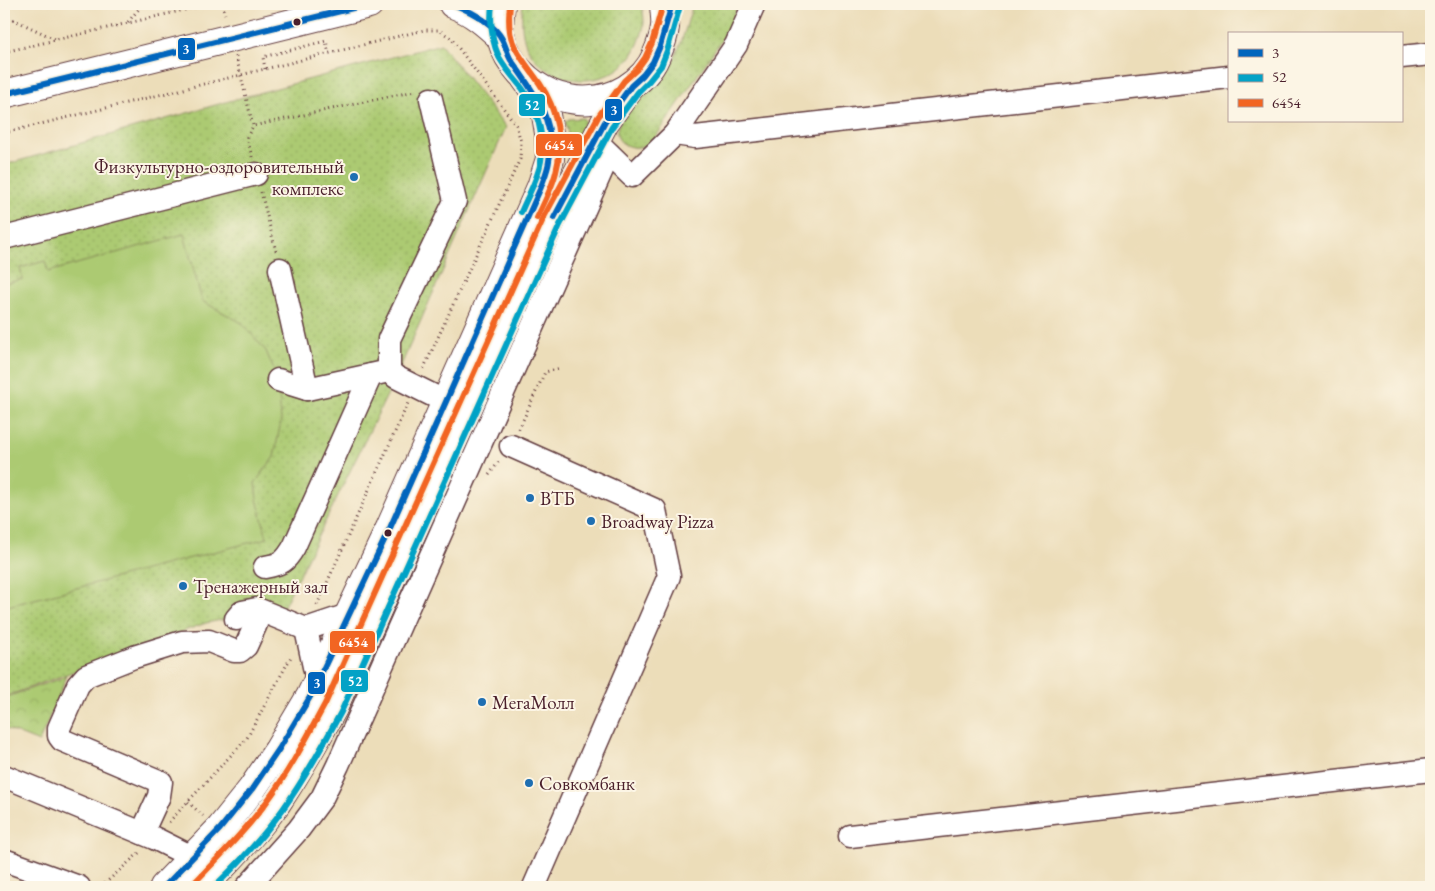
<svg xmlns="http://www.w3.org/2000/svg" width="1435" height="891" viewBox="0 0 1435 891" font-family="'EB Garamond',serif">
  <defs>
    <pattern id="grass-dots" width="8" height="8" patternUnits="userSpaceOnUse" patternTransform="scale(1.25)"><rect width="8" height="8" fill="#acca72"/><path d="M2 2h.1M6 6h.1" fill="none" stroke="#96ad63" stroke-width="1.8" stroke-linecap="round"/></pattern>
    <pattern id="park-crowns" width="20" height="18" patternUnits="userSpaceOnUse" patternTransform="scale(1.25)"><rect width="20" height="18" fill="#acca72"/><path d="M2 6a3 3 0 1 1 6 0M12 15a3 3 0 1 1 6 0" fill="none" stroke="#96ad63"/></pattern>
  </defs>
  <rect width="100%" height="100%" fill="#fcf5e5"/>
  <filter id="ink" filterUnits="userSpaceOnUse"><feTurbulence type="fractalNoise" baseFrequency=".02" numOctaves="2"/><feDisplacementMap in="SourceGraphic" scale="10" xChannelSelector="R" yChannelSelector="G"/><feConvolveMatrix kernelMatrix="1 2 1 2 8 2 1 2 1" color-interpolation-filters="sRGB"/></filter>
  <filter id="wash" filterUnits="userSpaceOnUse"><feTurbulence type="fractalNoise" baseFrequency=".0096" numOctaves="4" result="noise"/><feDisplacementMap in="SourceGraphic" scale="20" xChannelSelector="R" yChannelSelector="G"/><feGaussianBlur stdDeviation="1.12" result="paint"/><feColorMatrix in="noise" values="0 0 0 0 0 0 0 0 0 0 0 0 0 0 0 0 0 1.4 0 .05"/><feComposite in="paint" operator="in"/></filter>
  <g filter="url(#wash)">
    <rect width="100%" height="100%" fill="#ecddb9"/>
    <g fill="url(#grass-dots)" stroke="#7b744e">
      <path d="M523,4H642C643,10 644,17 644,23C643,33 639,43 634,52C610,92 546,89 526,45C521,32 521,18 523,4Z"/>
      <path d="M693,4H736L735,15L731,26L653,141C637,155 609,144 619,124C627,107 647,96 659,82C678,60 685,30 693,4Z"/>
      <polygon points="441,44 506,127 396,377 283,608 206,623 4,697 4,165 247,96"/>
      <polygon points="583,118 586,122 575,141 570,142 565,122 569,119"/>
    </g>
    <polygon fill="url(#park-crowns)" stroke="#7b744e" points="67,676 39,742 4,728 4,698"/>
    <polygon fill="#acca72" stroke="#7b744e" points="184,234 202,301 242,323 266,351 278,380 281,421 274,457 255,483 257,499 267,538 4,607 4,284 23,279 20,268 45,261 48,272"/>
  </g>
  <g filter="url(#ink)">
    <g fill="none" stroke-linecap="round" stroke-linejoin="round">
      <defs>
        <g id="minor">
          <polyline points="1401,57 1431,54"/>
          <polyline points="675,134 695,137 1229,77"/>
          <polyline points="599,144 632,176 675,134 736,45 754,4"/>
          <polyline points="4,238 256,174"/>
          <polyline points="280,269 307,389 389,371 389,339 455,201 431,99"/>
          <polyline points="389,371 396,377 446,402"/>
          <polyline points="278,380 307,389"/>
          <polyline points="511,446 655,510 669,576 534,887"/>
          <path d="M265,567C282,564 285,562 294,547L371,375"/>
          <polyline points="236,619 242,612 257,609 306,629"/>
          <polyline points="317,681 306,629 348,615"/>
          <polyline points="4,776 154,838 194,858"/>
          <polyline points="142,833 159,796 161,782 62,740 59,736 59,728 78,685 86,676 134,657 182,642 209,641 234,651 240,651 246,646 256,624"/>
          <polyline points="850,836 1431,770"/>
          <polyline points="4,860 79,887"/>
          <polyline points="247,887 299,829 322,798 338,765 609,154"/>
        </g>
        <g id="major">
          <path d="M453,4C472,11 486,23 501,37"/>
          <path d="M501,4C500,14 498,28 501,38C516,91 579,117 626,89C639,81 650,70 656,56C660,47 664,36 665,27C666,19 664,11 664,4"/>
          <polyline points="4,94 369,4"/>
          <polyline points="164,887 220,829 252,789 279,749 310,697 390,528 541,187 550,159 549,133 546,115 538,96 525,78"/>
          <path d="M202,887C228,861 254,834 276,804C297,773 315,741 333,708L552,221L605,122L631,86"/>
        </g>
      </defs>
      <use href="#minor" stroke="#623c40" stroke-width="25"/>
      <use href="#major" stroke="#623c40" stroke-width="30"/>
      <g stroke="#623c40" stroke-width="3" stroke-dasharray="1 4" stroke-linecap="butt">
        <polyline points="222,4 225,14"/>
        <polyline points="4,15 55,39"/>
        <polyline points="128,22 143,4"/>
        <polyline points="4,52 210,4"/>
        <polyline points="236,56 253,126"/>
        <polyline points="265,69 263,57 326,41 329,53"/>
        <polyline points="4,133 424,30 439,30 451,38 516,125 521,142 520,159 423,370"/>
        <polyline points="252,157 247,137 253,126 415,91"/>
        <polyline points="261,192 276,251"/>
        <polyline points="519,429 545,372 561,368"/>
        <polyline points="489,475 500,460"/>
        <polyline points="317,605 408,403"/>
        <polyline points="188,802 203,816"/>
        <polyline points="169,822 247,738 292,655"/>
        <polyline points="101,887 139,853"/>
      </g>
      <use href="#minor" stroke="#fff" stroke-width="22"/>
      <use href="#major" stroke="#fff" stroke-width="28"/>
      <defs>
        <g id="bus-1">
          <polyline points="4,94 369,4"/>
          <polyline points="554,218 605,122 631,86 643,75 653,62 660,46 672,4"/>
          <path d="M164,887L220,829L252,789L279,749L310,697L390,528L541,187C544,178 548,170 549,161C557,121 533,91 511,60C507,54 506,46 502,39C493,22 470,11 453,4"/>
        </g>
        <g id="bus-2">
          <path d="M492,4C490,22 491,40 499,57C505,68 514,78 522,88C537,108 545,136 541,161C538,179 528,195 521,212"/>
          <path d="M214,887C239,863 263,837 283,809C305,778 323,745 341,712L560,225L612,127L638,92L649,81L661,66L668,48L680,6"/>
        </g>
        <g id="bus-3">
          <path d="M510,5C505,46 520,54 540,84C557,109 564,143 556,172C552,188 544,203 537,218"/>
          <path d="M196,881C221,855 247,829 268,800C290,770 307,737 325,704L544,217L598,117L624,81L637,69L645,58L652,43L663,4"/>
        </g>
      </defs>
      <use href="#bus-1" stroke="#fcf5e5" stroke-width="10"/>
      <use href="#bus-2" stroke="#fcf5e5" stroke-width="10"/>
      <use href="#bus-3" stroke="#fcf5e5" stroke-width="10"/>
      <use href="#bus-1" stroke="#0065bd" stroke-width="6"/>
      <use href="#bus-2" stroke="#04a2c6" stroke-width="6"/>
      <use href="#bus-3" stroke="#f26522" stroke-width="6"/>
    </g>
  </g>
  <g fill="#4a1f2b" stroke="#fcf5e5" stroke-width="2">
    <circle cx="297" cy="22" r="4.5"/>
    <circle cx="388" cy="533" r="4.5"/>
  </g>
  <g fill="#1f6fb2" stroke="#fcf5e5" stroke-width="2">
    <circle cx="354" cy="177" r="5"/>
    <circle cx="530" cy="498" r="5"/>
    <circle cx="591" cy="521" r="5"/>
    <circle cx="183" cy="586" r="5"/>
    <circle cx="482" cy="702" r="5"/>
    <circle cx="529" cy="783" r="5"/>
  </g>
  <g text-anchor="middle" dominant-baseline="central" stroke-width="4" stroke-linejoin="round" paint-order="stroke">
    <g font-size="19" fill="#4a1f2b" stroke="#fcf5e5" text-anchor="start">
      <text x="344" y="166" text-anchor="end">Физкультурно-оздоровительный<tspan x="344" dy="22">комплекс</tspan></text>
      <text x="540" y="498">ВТБ</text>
      <text x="601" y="521">Broadway Pizza</text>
      <text x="193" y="586">Тренажерный зал</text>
      <text x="492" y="702">МегаМолл</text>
      <text x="539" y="783">Совкомбанк</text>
    </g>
  </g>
  <g stroke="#fcf5e5" stroke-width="2">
    <rect x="177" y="37" width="19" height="24" rx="5" fill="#0065bd"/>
    <rect x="518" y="93" width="28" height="24" rx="5" fill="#04a2c6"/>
    <rect x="604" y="98" width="19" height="24" rx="5" fill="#0065bd"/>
    <rect x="535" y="133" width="48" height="24" rx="5" fill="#f26522"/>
    <rect x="329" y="630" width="47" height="24" rx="5" fill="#f26522"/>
    <rect x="340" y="669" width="29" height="24" rx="5" fill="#04a2c6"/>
    <rect x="307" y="671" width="19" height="24" rx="5" fill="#0065bd"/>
  </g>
  <g font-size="14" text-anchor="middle" font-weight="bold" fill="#fff">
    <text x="186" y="54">3</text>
    <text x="532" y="110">52</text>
    <text x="614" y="115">3</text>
    <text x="559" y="150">6454</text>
    <text x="353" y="647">6454</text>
    <text x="355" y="686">52</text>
    <text x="317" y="688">3</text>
  </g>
  <rect width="1435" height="891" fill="none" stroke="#fcf5e5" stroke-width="20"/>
  <rect x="1228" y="32" width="175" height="90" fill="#fcf5e5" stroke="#b59f9b"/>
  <rect x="1238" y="49" width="25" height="8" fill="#0065bd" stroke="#b59f9b"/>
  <text x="1272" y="58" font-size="15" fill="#4a1f2b">3</text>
  <rect x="1238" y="74" width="25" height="8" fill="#04a2c6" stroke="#b59f9b"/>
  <text x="1272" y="82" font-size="15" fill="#4a1f2b">52</text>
  <rect x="1238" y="99" width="25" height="8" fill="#f26522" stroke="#b59f9b"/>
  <text x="1272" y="108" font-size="15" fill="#4a1f2b">6454</text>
</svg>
